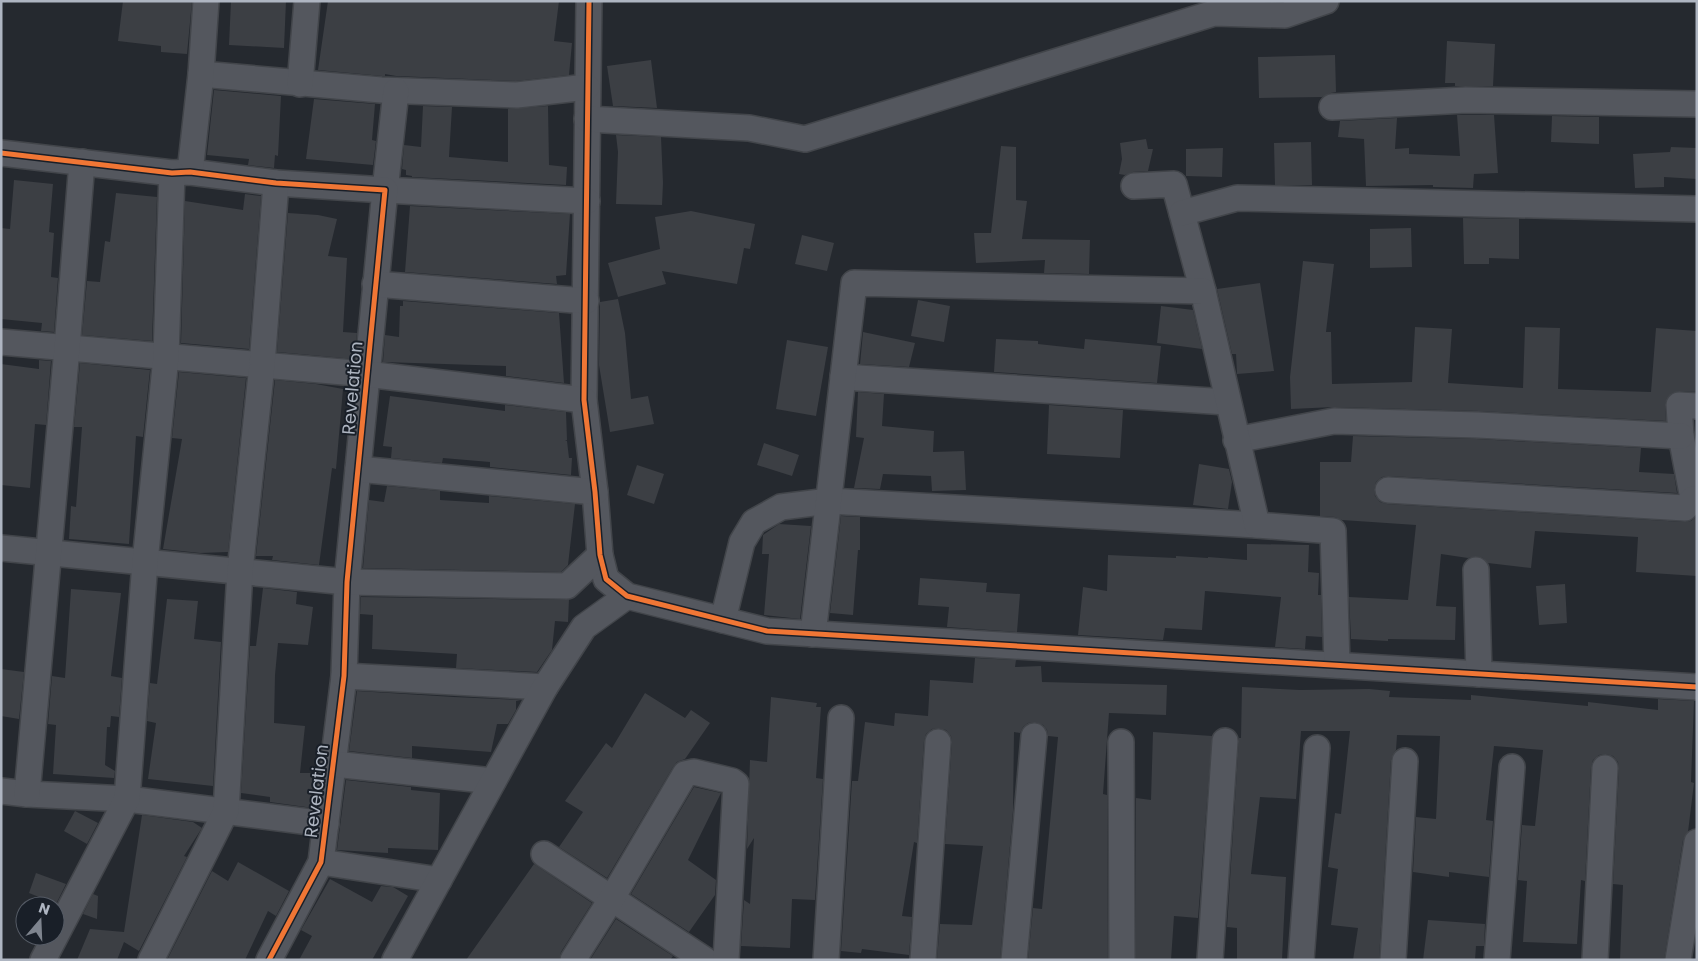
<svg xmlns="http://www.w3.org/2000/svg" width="1698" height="961" viewBox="0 0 1698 961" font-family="Poppins,sans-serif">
  <rect width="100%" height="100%" fill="#25292f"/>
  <g fill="#3c3f44">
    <polygon points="123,1 192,1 187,54 161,52 161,46 118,41"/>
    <polygon points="231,1 286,1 284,48 229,45"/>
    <polygon points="328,1 559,1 554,41 572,43 569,75 516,81 396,76 385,74 385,76 382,76 318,70"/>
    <polygon points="1447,41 1495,44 1493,86 1455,86 1455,83 1445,83"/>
    <polygon points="1335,55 1336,92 1331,93 1322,97 1259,98 1258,57"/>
    <polygon points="651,60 657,108 613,106 607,66"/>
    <polygon points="214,90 281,96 278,156 275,155 274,168 248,165 249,159 207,155"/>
    <polygon points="314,99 375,104 372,140 376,141 373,165 306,159"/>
    <polygon points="423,106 452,107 449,157 508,162 508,109 548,106 549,165 567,167 566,185 412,177 412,176 406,175 406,170 402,169 404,145 421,147"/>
    <polygon points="1457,115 1494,115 1498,173 1474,174 1473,188 1433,187 1433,185 1366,186 1364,139 1338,137 1340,121 1397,118 1395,149 1409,148 1409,154 1460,156"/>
    <polygon points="1552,116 1599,117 1599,144 1551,142"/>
    <polygon points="616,135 661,137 663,183 662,205 616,204 618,152"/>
    <polygon points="1146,139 1148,149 1153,149 1148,171 1133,172 1125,175 1119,174 1122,159 1120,143"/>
    <polygon points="1311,142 1312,185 1275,185 1274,143"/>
    <polygon points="1001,146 1016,147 1016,200 1027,201 1022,239 1090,240 1089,274 1044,273 1045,260 976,263 974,233 991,233"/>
    <polygon points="1671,147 1697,148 1697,179 1664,177 1664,187 1635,188 1633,154 1670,152"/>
    <polygon points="1223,148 1222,177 1186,176 1186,149"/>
    <polygon points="14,180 53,184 49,232 54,233 51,277 58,278 54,332 41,331 42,323 1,319 1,228 10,229"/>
    <polygon points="116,193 157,197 152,341 82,335 87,281 100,282 105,241 110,242"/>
    <polygon points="245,194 261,196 249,349 181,343 185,201 243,210"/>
    <polygon points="410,206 570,214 566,275 556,276 557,284 405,272"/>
    <polygon points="691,211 755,224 750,249 744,248 737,284 662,271 666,284 618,297 608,263 660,249 655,217"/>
    <polygon points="288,213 318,215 337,219 328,256 347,258 343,332 357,333 354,359 277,352"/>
    <polygon points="1463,218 1519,219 1519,259 1489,258 1489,264 1464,264"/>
    <polygon points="1411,228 1412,267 1370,268 1370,229"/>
    <polygon points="802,235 834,243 827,271 795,264"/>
    <polygon points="1303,261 1334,264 1326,332 1331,332 1332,384 1412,382 1415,327 1452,329 1448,383 1523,388 1525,327 1560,328 1558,389 1651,392 1656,328 1697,331 1697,392 1680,391 1672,393 1667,398 1665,405 1666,421 1478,411 1334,407 1291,409 1290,377"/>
    <polygon points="1260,283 1274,371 1237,374 1236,354 1232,354 1217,289"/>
    <polygon points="618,299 625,333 631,399 648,396 654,424 610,432 599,365 600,304 600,302"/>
    <polygon points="918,300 950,306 944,342 911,336"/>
    <polygon points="403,301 559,313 564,383 506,376 506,366 383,362 385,335 399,337 400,306 403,306"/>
    <polygon points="1161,306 1193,310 1202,349 1157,343"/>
    <polygon points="863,332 915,343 909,367 860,364"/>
    <polygon points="996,339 1038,341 1038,344 1084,349 1085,339 1161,346 1157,383 994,372"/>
    <polygon points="787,340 828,347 816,416 776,409"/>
    <polygon points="39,360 51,361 46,425 35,424 30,488 1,485 1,364 39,369"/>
    <polygon points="80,363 150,370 143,437 136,436 129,544 69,539 71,506 76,507 82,427 74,427"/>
    <polygon points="179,372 246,378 228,552 200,553 163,549 182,439 172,438"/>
    <polygon points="275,380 316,384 343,389 336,469 332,468 319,565 272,560 273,556 256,556"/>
    <polygon points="858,392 884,394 882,426 934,431 933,452 964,451 966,490 932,491 931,476 883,474 880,489 854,488 864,438 856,437"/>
    <polygon points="390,396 505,411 505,405 566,412 567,440 565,440 567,441 569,458 572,458 571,475 490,467 490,462 443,458 442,463 391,458 392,447 383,446"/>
    <polygon points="1049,405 1123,410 1120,458 1047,454"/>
    <polygon points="1353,436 1477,439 1641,448 1639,472 1674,474 1677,493 1389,476 1382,477 1376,482 1374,490 1375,496 1380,502 1387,504 1684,522 1691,521 1697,516 1697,576 1636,572 1638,537 1535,531 1531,568 1488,563 1483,558 1476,556 1468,558 1441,554 1436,606 1456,607 1455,640 1388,639 1388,641 1351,639 1349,597 1408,600 1416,525 1342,520 1335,517 1320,516 1320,462 1351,462"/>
    <polygon points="764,443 799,455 792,476 757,465"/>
    <polygon points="1199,464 1229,469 1232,482 1228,509 1193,505"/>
    <polygon points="637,465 664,474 654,504 627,495"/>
    <polygon points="387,486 440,491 440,500 489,503 489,496 575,504 568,565 561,572 363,568 369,500 384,502"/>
    <polygon points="841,516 860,517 860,550 858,550 853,615 830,613"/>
    <polygon points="779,524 811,526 800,619 764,615 769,554 762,554 763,535"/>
    <polygon points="1247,544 1309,545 1308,572 1319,573 1318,595 1321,595 1322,637 1306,636 1305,649 1275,647 1281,597 1205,591 1202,630 1165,628 1163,640 1078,635 1083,587 1107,591 1108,555 1176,558 1176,556 1208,558 1208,557 1247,560"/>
    <polygon points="920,578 987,583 986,592 1020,594 1017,632 947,627 949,607 918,605"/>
    <polygon points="1565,584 1567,623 1539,625 1536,586"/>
    <polygon points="263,588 297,592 296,604 313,607 308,645 278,643 275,675 274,723 305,726 300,773 317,773 313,808 270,802 270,797 241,793 250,646 256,646"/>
    <polygon points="71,589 121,593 111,676 122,678 119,717 111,716 110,727 107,727 105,765 115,771 114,778 53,774 56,725 48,724 52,676 65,678"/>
    <polygon points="361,597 567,600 569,599 568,622 555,621 552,650 537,672 456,668 457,654 372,649 373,615 360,614"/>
    <polygon points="167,599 198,601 194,639 221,642 213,786 148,779 156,723 147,721 150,683 157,684"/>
    <polygon points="975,658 1016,660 1015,667 1041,666 1042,682 1167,685 1166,715 1109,713 1103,794 1107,795 1108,960 1028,960 1033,908 1042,909 1058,737 1048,736 1047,730 1043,725 1035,722 1028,723 1023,727 1020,733 1014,732 1013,811 1000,960 937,959 940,924 972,925 983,846 945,844 952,742 951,736 946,730 938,728 932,729 926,734 924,741 917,843 914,842 902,916 912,917 909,955 862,949 861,953 841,951 852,781 858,781 865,722 894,726 895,713 928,716 930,680 973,683"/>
    <polygon points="1,669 24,672 19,719 1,716"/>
    <polygon points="1242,687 1300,690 1369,689 1390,691 1389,697 1471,700 1471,695 1588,706 1588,702 1658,710 1658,699 1694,701 1691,782 1694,783 1688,832 1683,840 1664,960 1620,960 1623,885 1613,884 1619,769 1618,762 1613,756 1606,754 1599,755 1593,760 1591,767 1585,881 1581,880 1577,944 1523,942 1527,881 1518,880 1522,825 1535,826 1543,750 1494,746 1486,820 1493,821 1489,877 1449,872 1449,877 1413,872 1416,817 1436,819 1440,736 1397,735 1396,750 1393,754 1391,760 1379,960 1353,960 1358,928 1331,925 1338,869 1328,867 1335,813 1341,814 1350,731 1301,731 1296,799 1260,797 1251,874 1286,877 1282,960 1237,960 1237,928 1227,927 1239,738 1241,738"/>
    <polygon points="357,691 454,697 521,700 516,701 516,710 508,724 497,724 491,752 412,746 412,758 349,751"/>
    <polygon points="645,693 685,718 691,710 710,723 685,759 677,762 673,767 607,878 559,847 583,812 565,801 606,743 612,748"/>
    <polygon points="771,697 817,703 816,707 821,707 816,778 823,779 815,900 792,899 790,948 741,946 744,900 750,904 754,838 747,849 750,760 767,762"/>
    <polygon points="1153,732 1212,736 1198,918 1174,916 1171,960 1136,960 1136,798 1151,800"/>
    <polygon points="346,780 411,787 411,790 440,793 438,850 388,848 388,853 337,850"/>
    <polygon points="694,787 721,793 688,860 716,880 715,895 689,932 631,894"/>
    <polygon points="75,811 98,823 87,844 64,831"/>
    <polygon points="142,815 193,822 202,828 184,856 187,857 139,951 124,942 117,960 77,960 90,929 124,932"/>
    <polygon points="238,862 289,891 276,916 268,911 245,960 167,960 212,871 228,881"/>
    <polygon points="534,864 592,903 561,952 559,960 466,960"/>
    <polygon points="36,873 66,884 56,904 29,893"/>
    <polygon points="330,879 372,902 381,886 393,887 408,896 372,960 299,960 312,936 301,930"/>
    <polygon points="93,894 98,896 97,919 83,914"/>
    <polygon points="616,919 673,956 670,960 590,960"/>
    <polygon points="1428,920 1485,924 1484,946 1476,946 1475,960 1423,960"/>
  </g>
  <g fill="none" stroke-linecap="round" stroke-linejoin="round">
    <defs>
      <g id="street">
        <polyline points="589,1 584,400 595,492 600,555 606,579 627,596 767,631 1697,687"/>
        <polyline points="201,74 381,90 517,95 587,87"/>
        <polyline points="300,84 307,1"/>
        <polyline points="396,91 385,190 587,201"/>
        <polyline points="1332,107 1466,100 1697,104"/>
        <polyline points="587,119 749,128 805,139 1214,13 1285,15 1326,1"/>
        <polyline points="1,153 172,173 190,172 276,183 385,190 347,582 344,676 321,862 269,960"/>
        <polyline points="190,172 201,74 206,1"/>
        <polyline points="1134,186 1174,184 1203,291"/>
        <polyline points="1182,213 1237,198 1697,209"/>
        <polyline points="375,284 586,301"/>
        <polyline points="1,342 366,374 584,400"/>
        <polyline points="843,377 1227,402"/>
        <polyline points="1697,406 1679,405 1681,436 1693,499 1697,499"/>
        <polyline points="1236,440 1334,421 1478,425 1681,436"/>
        <polyline points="358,469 595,492"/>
        <polyline points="1388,490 1685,508 1693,499"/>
        <polyline points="1,548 347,582 567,586 600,555"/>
        <polyline points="1476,570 1479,674"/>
        <polyline points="723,620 742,542 754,522 781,507 829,501 1257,525"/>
        <polyline points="813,634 854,283 1203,291 1257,525 1333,531 1337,665"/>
        <polyline points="344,676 545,687"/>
        <polyline points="1121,742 1122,960"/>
        <polyline points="334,764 493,781"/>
        <polyline points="1,791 27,794 127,799 326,824"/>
        <polyline points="27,794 67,348 82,162"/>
        <polyline points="544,854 705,960"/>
        <polyline points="321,862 439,880"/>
        <polyline points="43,960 127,799 145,562 166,357 172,173"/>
        <polyline points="151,960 226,811 240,571 262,365 276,183"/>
        <polyline points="395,960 545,687 584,627 627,596"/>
        <polyline points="573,960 612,898 685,774 694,772 732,781 736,784 726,960"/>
        <polyline points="826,960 841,718"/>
        <polyline points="923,960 938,742"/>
        <polyline points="1014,960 1034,736"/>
        <polyline points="1210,960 1225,741"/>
        <polyline points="1301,960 1317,748"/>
        <polyline points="1393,960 1405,761"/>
        <polyline points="1497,960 1512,767"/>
        <polyline points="1595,960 1605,768"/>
        <polyline points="1678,960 1697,842"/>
      </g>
    </defs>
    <use href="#street" stroke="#42454a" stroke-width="28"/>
    <use href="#street" stroke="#54575e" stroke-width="25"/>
    <defs>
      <g id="cycleway">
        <polyline points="589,1 584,400 595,492 600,555 606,579 627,596 767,631 1697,687"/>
        <polyline points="1,153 172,173 190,172 276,183 385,190 347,582 344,676 321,862 269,960"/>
      </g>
    </defs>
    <use href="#cycleway" stroke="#191f28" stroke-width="8"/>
    <use href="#cycleway" stroke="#f07635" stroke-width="5"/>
  </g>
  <g text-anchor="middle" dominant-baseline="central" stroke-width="4" stroke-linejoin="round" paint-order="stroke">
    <g font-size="18" fill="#aeb5c1" stroke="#191f28">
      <text transform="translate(352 388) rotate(-85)">Revelation</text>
      <text transform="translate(316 791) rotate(-83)">Revelation</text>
    </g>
  </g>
  <rect width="1698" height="961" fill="none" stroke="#aeb5c1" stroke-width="5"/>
  <g transform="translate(40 921) rotate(19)"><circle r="24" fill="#191f28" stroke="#555b65"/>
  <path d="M0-4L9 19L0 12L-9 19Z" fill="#7e848e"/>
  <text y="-8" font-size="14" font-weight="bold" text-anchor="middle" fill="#aeb5c1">N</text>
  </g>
</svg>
